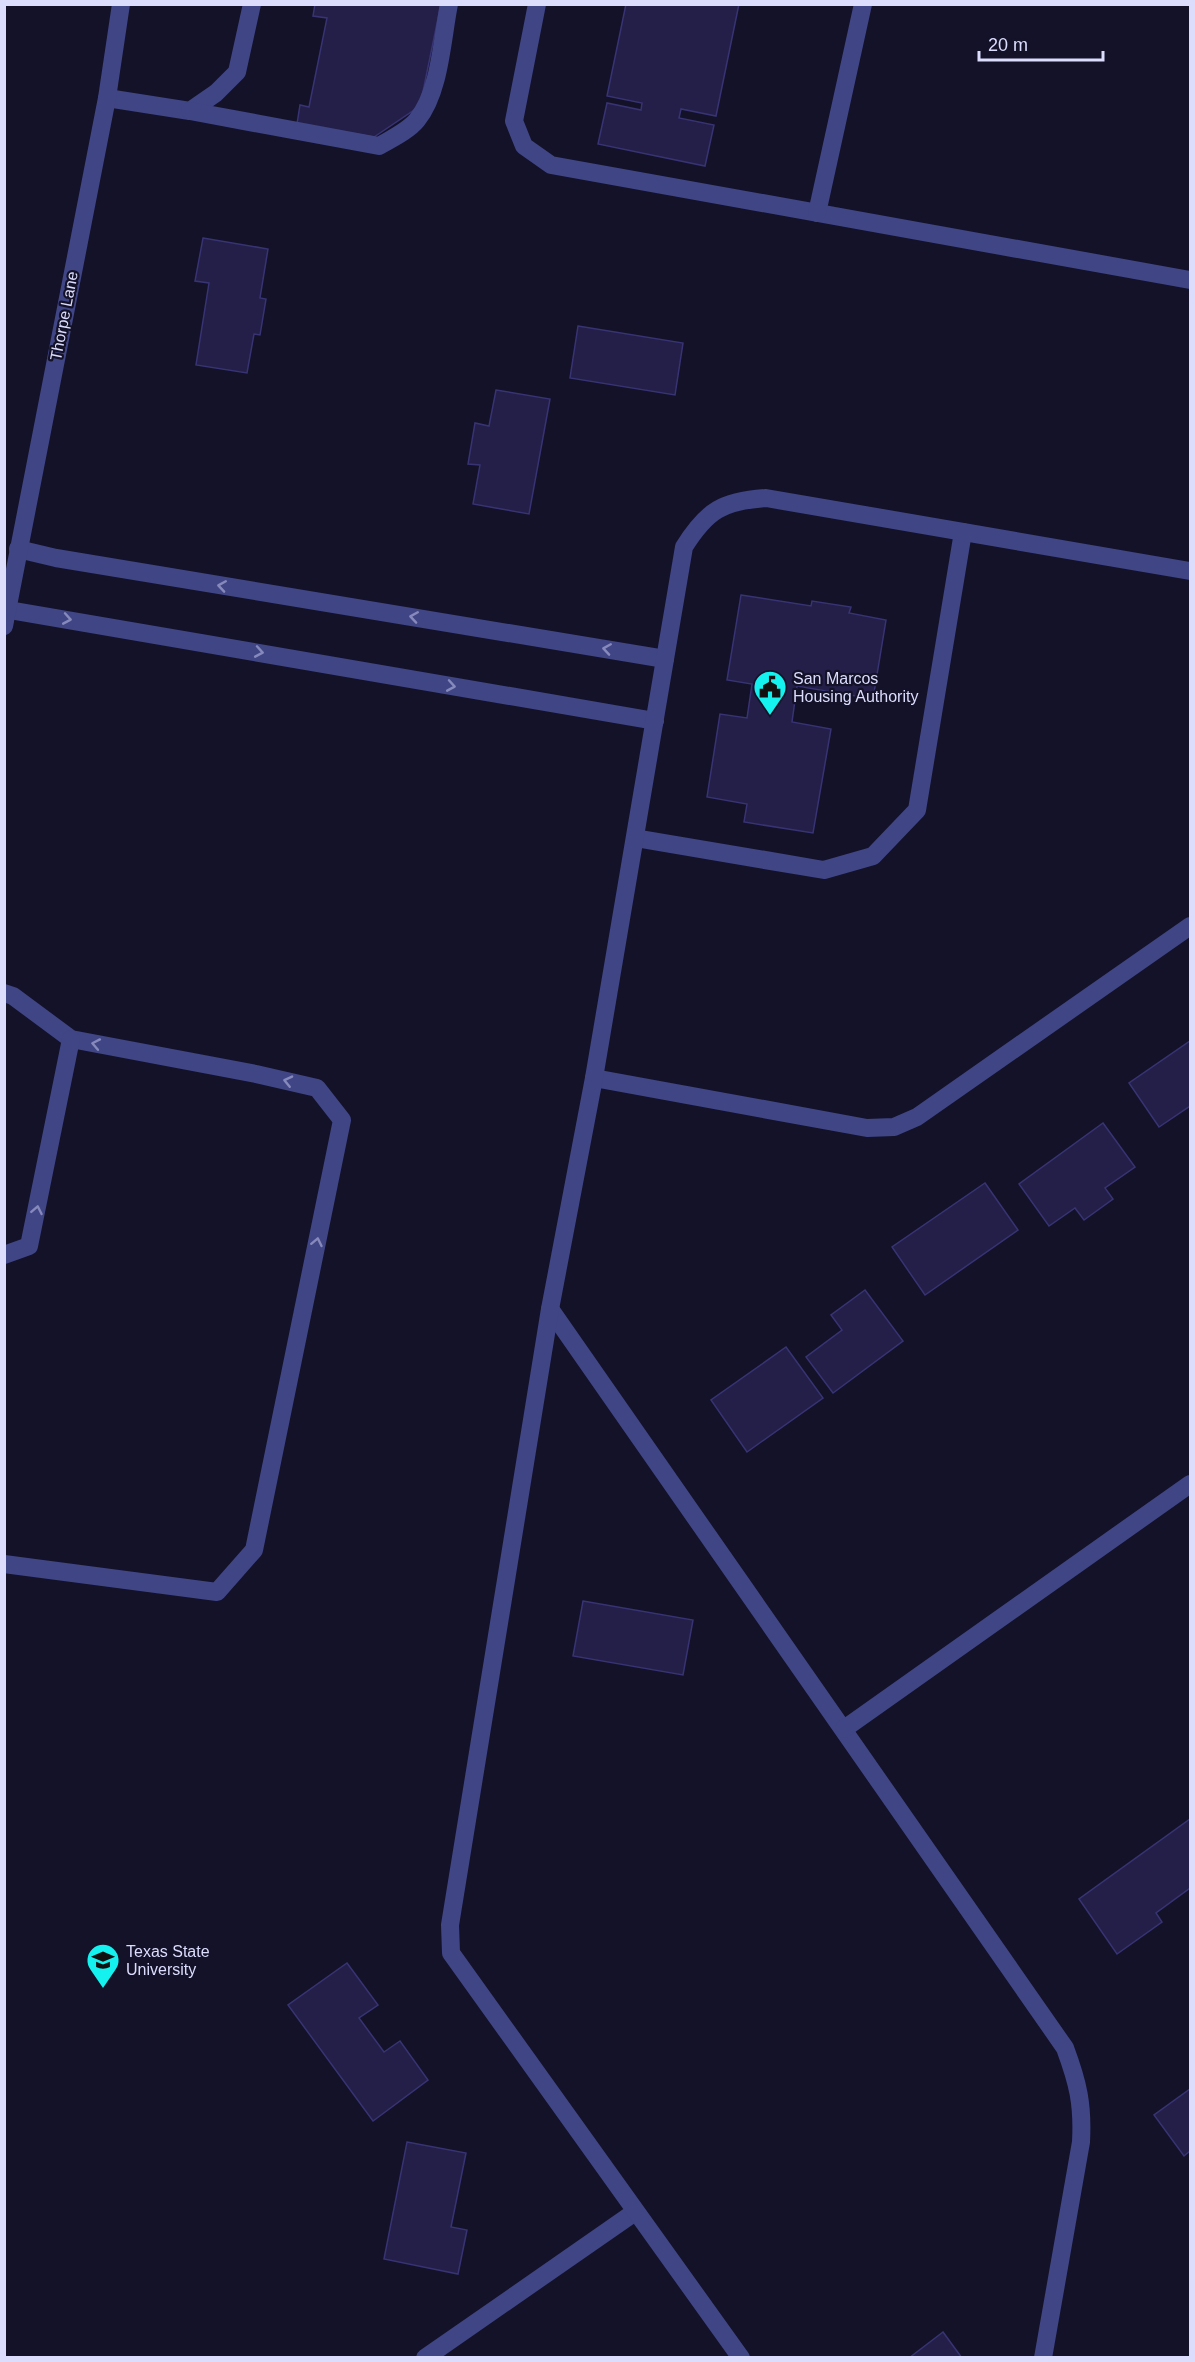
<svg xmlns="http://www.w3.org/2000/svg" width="1195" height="2362" viewBox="0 0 1195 2362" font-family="Arial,sans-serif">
  <rect width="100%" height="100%" fill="#131229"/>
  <g fill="#231f48" stroke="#383373" stroke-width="1.5">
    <polygon points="315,4 441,4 420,106 374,137 297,124 300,105 309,107 327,18 313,16"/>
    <polygon points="626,4 739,4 716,116 681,109 679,118 714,125 705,166 598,144 607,103 641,110 642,103 607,96"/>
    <polygon points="203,238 268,249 260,298 266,299 260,335 254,334 247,373 196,365 209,283 195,281"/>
    <polygon points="578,326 683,343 675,395 570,378"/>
    <polygon points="496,390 550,399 529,514 473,504 480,465 468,464 475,423 489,426"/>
    <polygon points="741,595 811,606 812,601 851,607 849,613 886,620 873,699 797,686 792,722 831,729 813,833 744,822 747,804 707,797 720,714 747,718 752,684 727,680"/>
    <polygon points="1190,1041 1190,1106 1159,1127 1129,1083"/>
    <polygon points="1103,1123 1135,1167 1105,1188 1113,1199 1084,1220 1075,1208 1049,1226 1019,1184"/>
    <polygon points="985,1183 1018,1230 925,1295 892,1247"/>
    <polygon points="865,1290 903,1341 833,1393 806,1357 842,1330 831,1315"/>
    <polygon points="786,1347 823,1398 747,1452 711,1400"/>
    <polygon points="583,1601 693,1620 683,1675 573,1656"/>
    <polygon points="1190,1819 1190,1888 1156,1913 1162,1922 1117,1954 1079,1899"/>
    <polygon points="347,1963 378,2005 359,2018 384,2052 400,2041 428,2080 373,2121 288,2005"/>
    <polygon points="1190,2089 1190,2151 1184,2156 1154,2115"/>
    <polygon points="407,2142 466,2153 451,2227 467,2230 458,2274 384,2259"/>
    <polygon points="943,2332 962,2358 909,2358"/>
  </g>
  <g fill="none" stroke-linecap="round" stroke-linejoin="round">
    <g stroke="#404585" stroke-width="18">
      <polyline points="537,4 514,121 524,146 551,165 1190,280"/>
      <polyline points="107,98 190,111 216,93 237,72 252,4"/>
      <path d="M190,111L379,146C391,139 408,131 417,120C440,92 442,39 449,4"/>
      <polyline points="817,213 863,4"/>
      <polyline points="18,549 56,558 665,659"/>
      <polyline points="9,610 655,721"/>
      <polyline points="4,626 107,98 121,4"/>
      <polyline points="635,838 824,870 873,856 917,810 963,532"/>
      <polyline points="4,993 13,996 71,1039 256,1074 317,1088 342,1120 254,1550 217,1592 4,1564"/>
      <polyline points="594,1078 867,1128 894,1127 917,1117 1190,926"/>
      <polyline points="4,1255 29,1246 71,1039"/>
      <path d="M550,1309L1065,2048C1078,2083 1083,2104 1081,2142L1043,2358"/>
      <polyline points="844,1729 1190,1484"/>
      <polyline points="425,2358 635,2212"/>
      <path d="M741,2358L451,1953L450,1925L550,1309L594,1078L684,547C707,510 723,501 766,498L1190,571"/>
    </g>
  </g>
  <defs><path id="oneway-chevron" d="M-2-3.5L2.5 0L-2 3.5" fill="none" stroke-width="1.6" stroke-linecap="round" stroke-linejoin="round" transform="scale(1.5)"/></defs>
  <g stroke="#8689bb">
    <use href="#oneway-chevron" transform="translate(222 586) rotate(-171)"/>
    <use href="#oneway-chevron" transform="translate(414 617) rotate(-171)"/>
    <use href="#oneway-chevron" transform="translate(67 619) rotate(10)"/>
    <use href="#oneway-chevron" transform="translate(607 649) rotate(-171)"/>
    <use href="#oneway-chevron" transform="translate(259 652) rotate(10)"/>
    <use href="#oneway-chevron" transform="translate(451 686) rotate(10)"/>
    <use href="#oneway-chevron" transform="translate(96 1044) rotate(-169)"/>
    <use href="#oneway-chevron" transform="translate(288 1081) rotate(-167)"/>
    <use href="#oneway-chevron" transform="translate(37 1210) rotate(-79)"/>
    <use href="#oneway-chevron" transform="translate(317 1242) rotate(-78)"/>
  </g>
  <defs>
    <symbol id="civic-pin" viewBox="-11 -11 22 30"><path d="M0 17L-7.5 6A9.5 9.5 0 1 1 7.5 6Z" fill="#14f1ef" stroke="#131229"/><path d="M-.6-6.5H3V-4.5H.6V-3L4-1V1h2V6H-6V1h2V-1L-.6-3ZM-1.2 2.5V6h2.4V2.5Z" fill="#111"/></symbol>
    <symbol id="university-pin" viewBox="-11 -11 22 30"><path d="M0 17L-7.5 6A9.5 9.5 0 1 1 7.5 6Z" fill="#14f1ef" stroke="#131229"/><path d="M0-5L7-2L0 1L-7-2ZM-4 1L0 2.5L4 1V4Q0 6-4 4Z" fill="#111"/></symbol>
  </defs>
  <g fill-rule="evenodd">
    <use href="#civic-pin" x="751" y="668" width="38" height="52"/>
    <use href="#university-pin" x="84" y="1941" width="38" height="52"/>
  </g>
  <g text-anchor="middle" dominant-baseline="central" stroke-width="4.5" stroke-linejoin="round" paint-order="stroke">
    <g font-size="16" fill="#dcdcfd" stroke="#131229">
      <text transform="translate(64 316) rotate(-79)">Thorpe Lane</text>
    </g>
    <g font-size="16" fill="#dcdcfd" stroke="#131229" text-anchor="start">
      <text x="793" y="678">San Marcos<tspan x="793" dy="18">Housing Authority</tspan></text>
      <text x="126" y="1951">Texas State<tspan x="126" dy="18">University</tspan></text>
    </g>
  </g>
  <rect width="1195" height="2362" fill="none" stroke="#dcdcfd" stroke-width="12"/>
  <path d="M979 51v9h124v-9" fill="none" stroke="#dcdcfd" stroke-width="3"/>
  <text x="988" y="51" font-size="18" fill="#dcdcfd" stroke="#131229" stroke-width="4.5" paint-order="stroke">20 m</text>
</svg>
